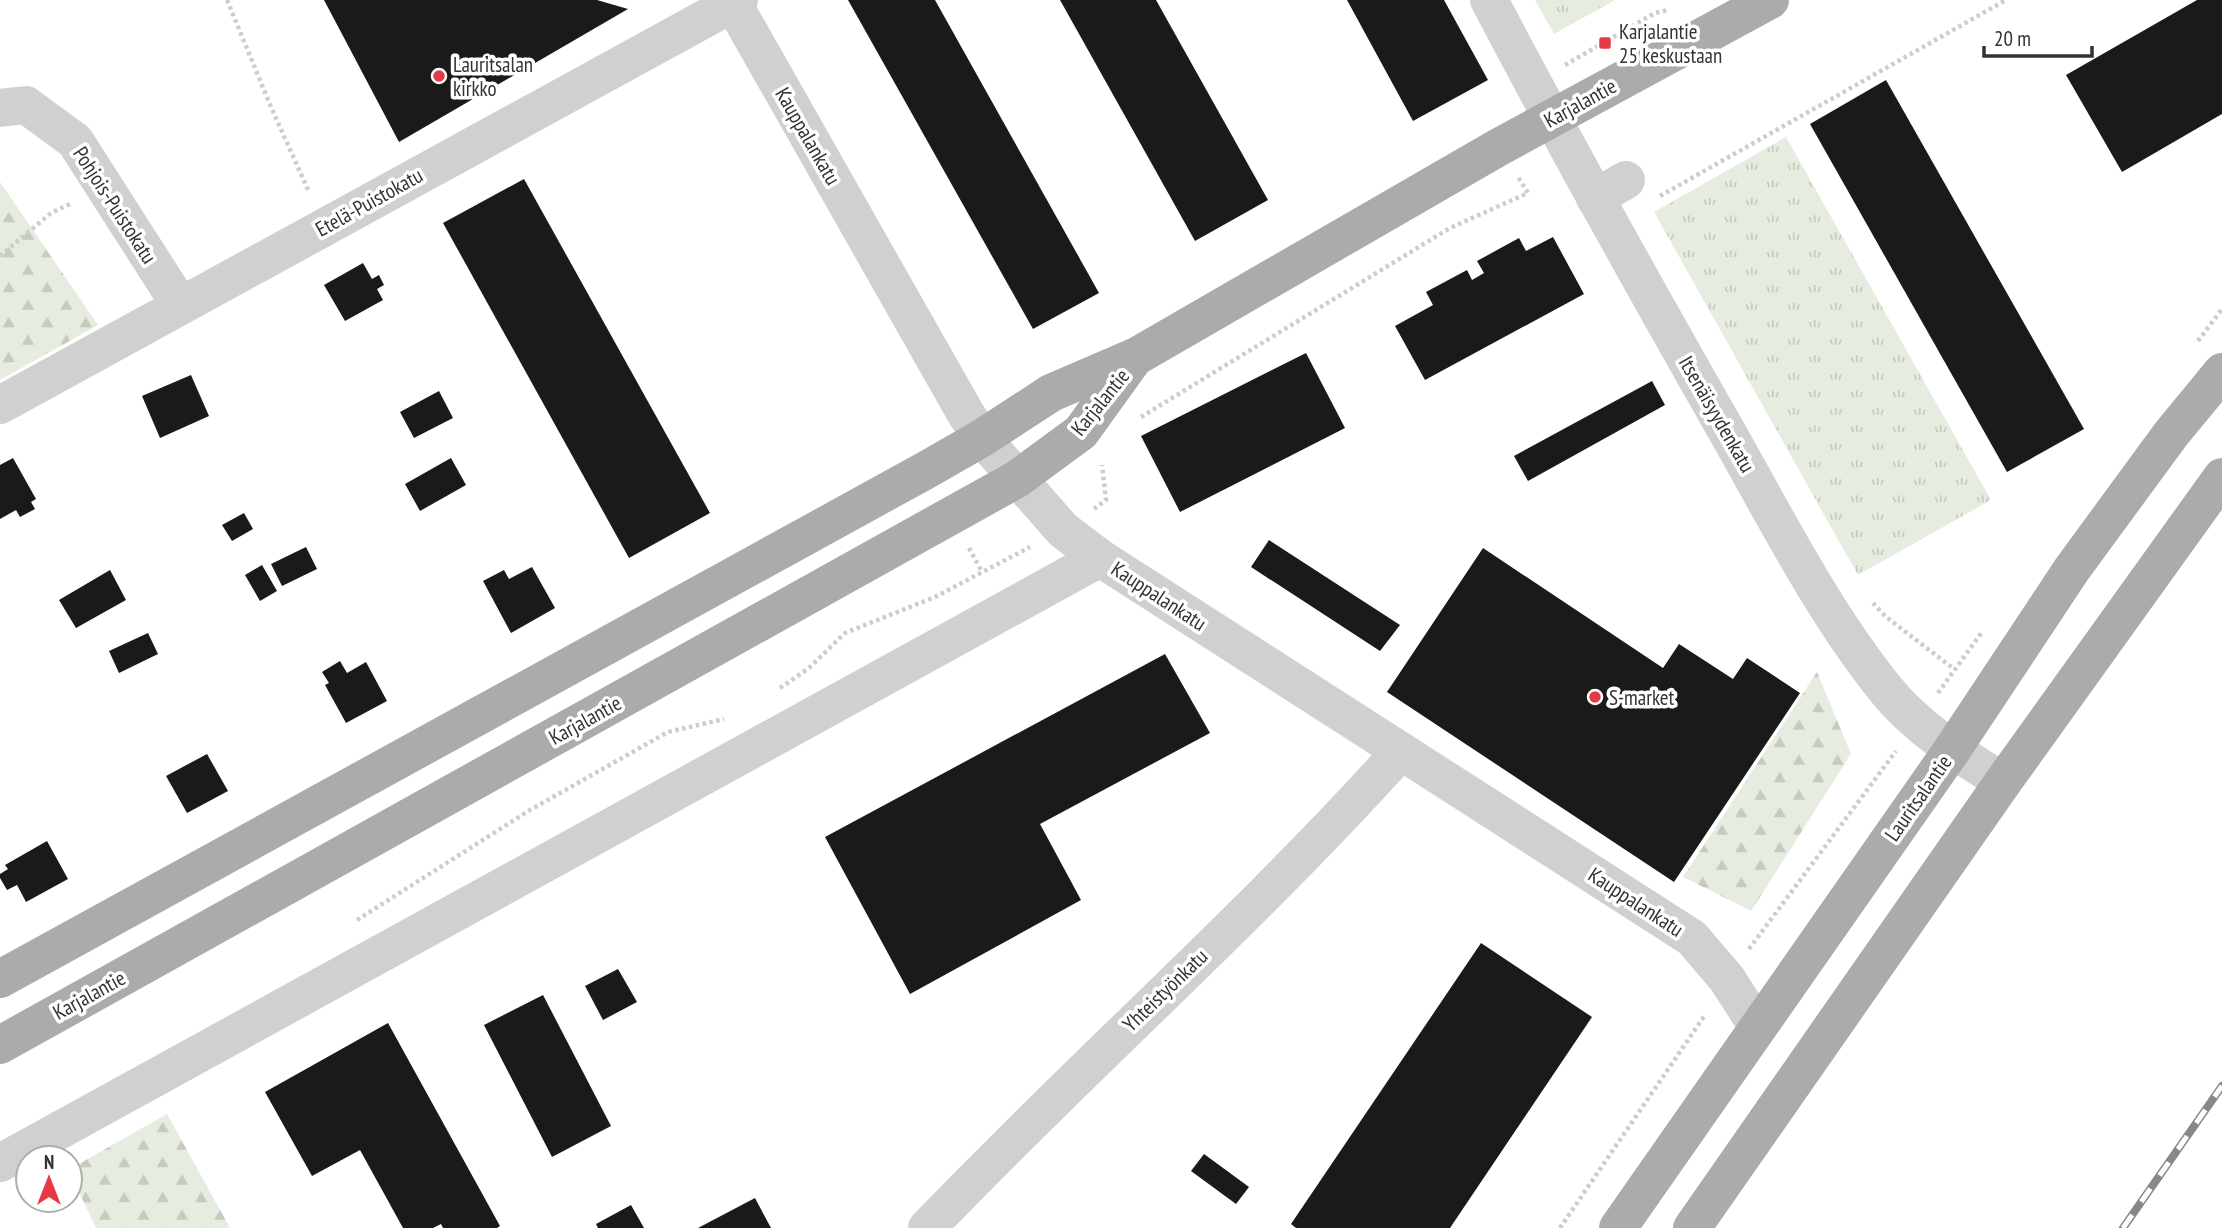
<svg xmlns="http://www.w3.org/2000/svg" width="2222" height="1228" viewBox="0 0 2222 1228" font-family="'PT Sans Narrow',sans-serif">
  <defs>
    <pattern id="forest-firs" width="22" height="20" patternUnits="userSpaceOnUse" patternTransform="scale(1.75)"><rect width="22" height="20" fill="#e6ecdf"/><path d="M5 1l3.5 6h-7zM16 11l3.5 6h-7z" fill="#c6cbc0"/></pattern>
    <pattern id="park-tufts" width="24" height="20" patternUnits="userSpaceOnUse" patternTransform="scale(1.75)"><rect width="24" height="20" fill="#e6ecdf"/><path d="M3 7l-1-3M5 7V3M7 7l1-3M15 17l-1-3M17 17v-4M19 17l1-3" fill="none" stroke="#c6cbc0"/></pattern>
  </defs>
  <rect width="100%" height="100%" fill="#fff"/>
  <g fill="url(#forest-firs)">
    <polygon points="0,182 98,325 0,380"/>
    <polygon points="1817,672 1851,754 1751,911 1683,877"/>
    <polygon points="167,1114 230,1228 96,1228 70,1173 70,1169"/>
  </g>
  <g fill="url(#park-tufts)">
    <polygon points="1535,0 1615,0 1554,34"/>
    <polygon points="1786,137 1991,500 1858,575 1654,212"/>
  </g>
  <g fill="#1a1a1a">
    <polygon points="324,0 597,0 628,9 399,142"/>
    <polygon points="848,0 935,0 1099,293 1033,329"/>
    <polygon points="1060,0 1156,0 1268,200 1195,241"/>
    <polygon points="1347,0 1444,0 1488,80 1413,121"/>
    <polygon points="2197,0 2222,0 2222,114 2122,172 2066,75"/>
    <polygon points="1886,80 2084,429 2007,472 1810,124"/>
    <polygon points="524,179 710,513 629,558 443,223"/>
    <polygon points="1553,237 1584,294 1425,380 1395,326 1433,305 1426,292 1467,270 1472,280 1484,273 1477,261 1519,238 1526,251"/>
    <polygon points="363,263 372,279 379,275 384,285 377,289 383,300 345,321 324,285"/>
    <polygon points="1306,353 1345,428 1180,512 1141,436"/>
    <polygon points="191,375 209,416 160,438 142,396"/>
    <polygon points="1652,381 1665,405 1528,481 1514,456"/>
    <polygon points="439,391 453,418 414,438 400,412"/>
    <polygon points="13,458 36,499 31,502 35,509 20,517 16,510 0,519 0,465"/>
    <polygon points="451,458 466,485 420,511 405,484"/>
    <polygon points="244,513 253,529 232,541 222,525"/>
    <polygon points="1269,540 1400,625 1380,651 1251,567"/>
    <polygon points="306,547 317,569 282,586 271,564"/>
    <polygon points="1483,548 1663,668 1679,644 1733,679 1747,658 1800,693 1674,882 1387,692"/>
    <polygon points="262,565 277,591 260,601 245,575"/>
    <polygon points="532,567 555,608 511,633 483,581 504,570 509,579"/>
    <polygon points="110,570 126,600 76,628 59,600"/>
    <polygon points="148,633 158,654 119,673 109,651"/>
    <polygon points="1165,654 1210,733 1040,824 1081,900 910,994 825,837"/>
    <polygon points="340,661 347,673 366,662 387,701 346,723 325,685 329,683 322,672"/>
    <polygon points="207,754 228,791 187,813 166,776"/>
    <polygon points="47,841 68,879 26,902 17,885 7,890 0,878 0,874 8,869 5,865"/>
    <polygon points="1481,943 1592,1017 1450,1228 1296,1228 1291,1224"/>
    <polygon points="618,969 637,1002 603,1020 585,986"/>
    <polygon points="543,995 611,1126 552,1157 484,1025"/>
    <polygon points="388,1023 500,1226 497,1228 443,1228 441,1224 433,1228 403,1228 360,1150 312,1176 265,1092"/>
    <polygon points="1204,1154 1249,1187 1236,1204 1191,1171"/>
    <polygon points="755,1198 771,1228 698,1228"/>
    <polygon points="631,1205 644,1228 598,1228 596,1224"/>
  </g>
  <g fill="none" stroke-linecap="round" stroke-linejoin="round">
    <g stroke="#cdcdcd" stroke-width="4.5" stroke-dasharray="3.5 3.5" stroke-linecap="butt">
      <polyline points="227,0 271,107 309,192"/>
      <polyline points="1565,65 1655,13 1668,10"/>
      <polyline points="1660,196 2006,0"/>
      <polyline points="0,256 51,213 72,203"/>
      <polyline points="2198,341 2222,309"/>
      <polyline points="1141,417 1450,228 1528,193 1518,177"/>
      <polyline points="1094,509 1106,500 1102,465"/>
      <polyline points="969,548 982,572"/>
      <polyline points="1873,603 1885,616 1954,669"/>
      <polyline points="780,688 809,668 845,633 935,597 1030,547"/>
      <polyline points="1938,693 1982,632"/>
      <polyline points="357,920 530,810 668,732 724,719"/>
      <polyline points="1749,949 1896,751"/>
      <polyline points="1560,1228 1705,1015"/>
    </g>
    <g stroke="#d0d0d0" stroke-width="38">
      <polyline points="731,0 966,414 982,438 1063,530 1100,558 1692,938 1727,979 1758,1027"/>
      <path d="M1489,0C1565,145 1645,288 1726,430C1776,518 1823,612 1887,691C1918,729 1962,756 2003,782"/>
      <polyline points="0,108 26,105 75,141 180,305"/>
      <polyline points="1595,198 1626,180"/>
      <polyline points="0,405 739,0"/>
      <polyline points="0,1163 1100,558"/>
      <path d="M927,1228C1082,1066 1251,918 1401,751"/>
    </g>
    <g stroke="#ababab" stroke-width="38">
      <polyline points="0,979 928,469 982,438 1051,393 1137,356 1499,147 1770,0"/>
      <polyline points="0,1045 1017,479 1081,432 1135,357"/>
      <polyline points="1618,1228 1952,750 2072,569 2171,434 2222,372"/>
      <polyline points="1692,1228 2003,782 2222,477"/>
    </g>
    <defs>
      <polyline id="rail" points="2123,1228 2222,1086"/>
    </defs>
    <use href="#rail" stroke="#888" stroke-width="8"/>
    <use href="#rail" stroke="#fff" stroke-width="5" stroke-dasharray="16" stroke-linecap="butt"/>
  </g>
  <g fill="#e63946" stroke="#fff" stroke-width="2.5">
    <rect x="1598" y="36" width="14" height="14" rx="3.5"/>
    <circle cx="439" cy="76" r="7"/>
    <circle cx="1595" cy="697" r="7"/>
  </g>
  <g text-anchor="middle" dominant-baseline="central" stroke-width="7" stroke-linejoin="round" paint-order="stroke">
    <g font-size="21" fill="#333" stroke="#fff" text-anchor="start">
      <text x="1619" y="31">Karjalantie<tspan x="1619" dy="24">25 keskustaan</tspan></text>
      <text x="453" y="64">Lauritsalan<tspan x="453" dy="24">kirkko</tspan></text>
      <text x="1609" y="697">S-market</text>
    </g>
    <g font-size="21" fill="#333" stroke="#fff">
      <text transform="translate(1580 103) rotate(-29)">Karjalantie</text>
      <text transform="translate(808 136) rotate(60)">Kauppalankatu</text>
      <text transform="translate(369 202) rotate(-29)">Etelä-Puistokatu</text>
      <text transform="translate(115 205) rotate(57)">Pohjois-Puistokatu</text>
      <text transform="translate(1100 402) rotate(-51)">Karjalantie</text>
      <text transform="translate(1717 414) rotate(60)">Itsenäisyydenkatu</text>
      <text transform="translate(1159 596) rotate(33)">Kauppalankatu</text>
      <text transform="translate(585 720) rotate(-29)">Karjalantie</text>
      <text transform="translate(1918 798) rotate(-55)">Lauritsalantie</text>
      <text transform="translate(1636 902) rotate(33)">Kauppalankatu</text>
      <text transform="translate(1165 990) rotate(-44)">Yhteistyönkatu</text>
      <text transform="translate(89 995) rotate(-29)">Karjalantie</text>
    </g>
  </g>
  <g transform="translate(49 1179)"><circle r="33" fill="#ffffff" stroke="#adadad" stroke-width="2"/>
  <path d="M0-5L12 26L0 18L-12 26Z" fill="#e63946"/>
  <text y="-10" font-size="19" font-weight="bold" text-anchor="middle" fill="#333333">N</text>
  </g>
  <path d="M1984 46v10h108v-10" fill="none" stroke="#333333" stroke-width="3.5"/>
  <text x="1994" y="46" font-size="21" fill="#333333" stroke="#ffffff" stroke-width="5" paint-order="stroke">20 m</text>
</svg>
